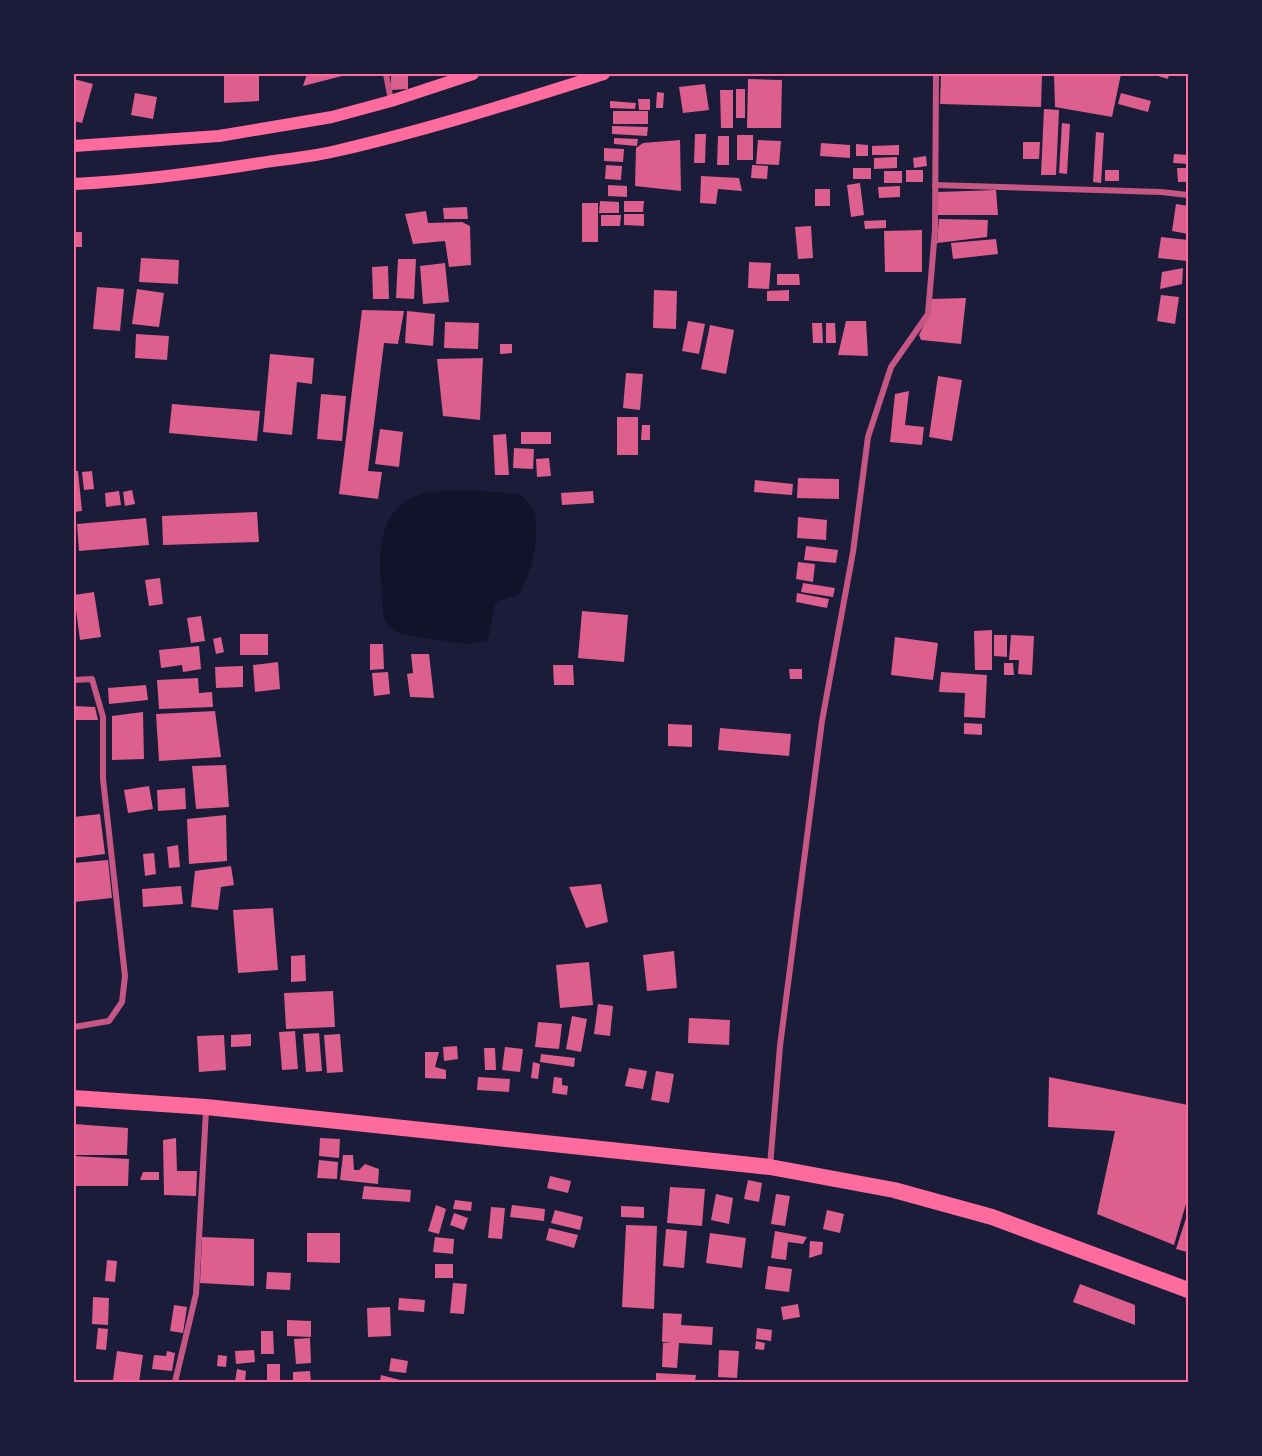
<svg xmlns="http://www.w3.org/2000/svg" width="1262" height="1456" viewBox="0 0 1262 1456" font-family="'IBM Plex Serif',serif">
  <rect width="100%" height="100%" fill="#1b1b3a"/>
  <path fill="#12122b" d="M467,490L519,494C524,498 529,502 532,507C543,527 531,576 520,594L495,602C491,615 493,628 487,641L467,644L400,634C394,630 386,625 384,618C382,612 383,602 382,595C380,567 376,534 395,511C412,489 443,491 467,490Z"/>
  <g fill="#dd5f8e">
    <polygon points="224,74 259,74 259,101 224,103"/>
    <polygon points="307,74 350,74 303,86"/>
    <polygon points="391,74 408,74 408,89 391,90"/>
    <polygon points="941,74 1042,76 1041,107 940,104"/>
    <polygon points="1054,74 1121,74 1112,117 1055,107"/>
    <polygon points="1151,74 1169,74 1168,79"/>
    <polygon points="74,79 93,84 82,123 74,121"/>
    <polygon points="748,79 782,80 781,128 747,128"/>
    <polygon points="705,84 709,110 683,113 679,87"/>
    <rect x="736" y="89" width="9" height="29"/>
    <polygon points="720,90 733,90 733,128 721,128"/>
    <polygon points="657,92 664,93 663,108 656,108"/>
    <polygon points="135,93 157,97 153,119 131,115"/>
    <polygon points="1121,93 1151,101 1148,112 1118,104"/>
    <polygon points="638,99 650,99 650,110 639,110"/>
    <polygon points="610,101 636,103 635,109 610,108"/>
    <polygon points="1044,109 1059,110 1056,175 1041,175"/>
    <rect x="613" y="111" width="35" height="13"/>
    <polygon points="1062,123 1070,124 1067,174 1059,173"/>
    <polygon points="612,126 648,127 647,136 612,134"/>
    <polygon points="1096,132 1104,133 1101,183 1093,182"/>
    <polygon points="695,134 706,134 705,163 694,163"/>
    <rect x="737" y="135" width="16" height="25"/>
    <polygon points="718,136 729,136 729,165 717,165"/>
    <polygon points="614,138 638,139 637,146 614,144"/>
    <polygon points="680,140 681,191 635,186 636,148 643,143"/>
    <polygon points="758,140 781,141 779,165 756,164"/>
    <polygon points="1023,142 1040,142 1039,159 1023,159"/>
    <polygon points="821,143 850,145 850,158 820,156"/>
    <polygon points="856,144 868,145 868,156 856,156"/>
    <polygon points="899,145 899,155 872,155 872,146"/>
    <polygon points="604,148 624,149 623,162 604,161"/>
    <polygon points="1174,154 1188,155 1188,164 1173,163"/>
    <polygon points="926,156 927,166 914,168 913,158"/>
    <polygon points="897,157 897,168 874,169 874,158"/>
    <polygon points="606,165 622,166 621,180 605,179"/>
    <polygon points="752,165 768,166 767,179 751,178"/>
    <rect x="853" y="168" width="18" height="11"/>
    <polygon points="1177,168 1188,168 1188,182 1178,182"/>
    <rect x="906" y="170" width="17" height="12"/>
    <rect x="1105" y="170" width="14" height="11"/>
    <rect x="884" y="171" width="18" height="12"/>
    <polygon points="701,176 739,178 742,191 718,189 716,204 700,203"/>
    <polygon points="860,183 864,215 851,217 847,185"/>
    <polygon points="608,185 627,186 627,197 608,196"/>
    <polygon points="900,186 900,197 879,198 878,187"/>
    <rect x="815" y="189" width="15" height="17"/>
    <polygon points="996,190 998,215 938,215 938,192"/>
    <polygon points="600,201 619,202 619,213 599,213"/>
    <polygon points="624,201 644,201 643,212 624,212"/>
    <rect x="582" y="203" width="16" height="39"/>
    <polygon points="1176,204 1188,206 1188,234 1172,231"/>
    <polygon points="467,207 468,219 444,219 443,208"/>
    <polygon points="426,211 428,223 462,222 470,226 471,265 449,267 445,241 413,244 405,214"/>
    <polygon points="624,214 644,214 644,226 624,225"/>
    <polygon points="601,215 621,215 620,226 601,226"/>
    <polygon points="939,219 988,220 987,237 937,243"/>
    <polygon points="886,220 886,228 865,229 864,221"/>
    <polygon points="811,226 813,258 798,259 795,227"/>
    <polygon points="922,230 922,272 885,272 884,231"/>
    <rect x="74" y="232" width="8" height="15"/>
    <polygon points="1161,237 1188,240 1187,261 1158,258"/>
    <polygon points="996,239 998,254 953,259 951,243"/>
    <polygon points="141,258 179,260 178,284 139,282"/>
    <polygon points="398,259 416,259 414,299 396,298"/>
    <polygon points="749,262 771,263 769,289 748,288"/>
    <polygon points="445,263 449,302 423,304 420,266"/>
    <polygon points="388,266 389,299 373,299 372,267"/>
    <polygon points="1183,268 1182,284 1160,289 1162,272"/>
    <polygon points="777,274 799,274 800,285 777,285"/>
    <polygon points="97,287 124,289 120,331 93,329"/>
    <polygon points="137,289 164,293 159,327 132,324"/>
    <polygon points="654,290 677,291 676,329 653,328"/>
    <polygon points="789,290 789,301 767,301 767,291"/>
    <polygon points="1161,295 1179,297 1175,324 1157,321"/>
    <polygon points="966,298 961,344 921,340 919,335 928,316 931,299"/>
    <polygon points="362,310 404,311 398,344 384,343 368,471 382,472 378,499 339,494"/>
    <polygon points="407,311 435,314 433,346 405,343"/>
    <polygon points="688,321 705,324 699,354 682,351"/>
    <polygon points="846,321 866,321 868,356 838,355"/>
    <polygon points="445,322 479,323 478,349 444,348"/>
    <polygon points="812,323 822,323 823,343 813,343"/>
    <polygon points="826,323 835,323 836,343 826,343"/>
    <polygon points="710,325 734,330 726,374 701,369"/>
    <polygon points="136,334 169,336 167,360 135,358"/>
    <polygon points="500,344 512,344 512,353 500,354"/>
    <polygon points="270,354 314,358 312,384 297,382 292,435 263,432"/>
    <polygon points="483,358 480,420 443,416 437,359"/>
    <polygon points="626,373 643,374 640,410 623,408"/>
    <polygon points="938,376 962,380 952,441 929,437"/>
    <polygon points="909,391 905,425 924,427 922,445 890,442 895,394"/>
    <polygon points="321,394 346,396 342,441 317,439"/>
    <polygon points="172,404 260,411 257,441 169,433"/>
    <rect x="617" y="417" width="21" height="38"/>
    <polygon points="642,425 650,425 650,440 641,440"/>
    <polygon points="380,429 403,432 399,467 375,464"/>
    <rect x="521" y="432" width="30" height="12"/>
    <polygon points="506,434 509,475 495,475 493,435"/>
    <polygon points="514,448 534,449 533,469 513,468"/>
    <polygon points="549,458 551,476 537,477 536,459"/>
    <polygon points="74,471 78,471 82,511 74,512"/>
    <polygon points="92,471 94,489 84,490 82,472"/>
    <polygon points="798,478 839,479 839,499 797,498"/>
    <polygon points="755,480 793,484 792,495 754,492"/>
    <polygon points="132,490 135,504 125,506 123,492"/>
    <polygon points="119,491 121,505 106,507 105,493"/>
    <polygon points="593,491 594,503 562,505 561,493"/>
    <polygon points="257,512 259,542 163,545 162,516"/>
    <polygon points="798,517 827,520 826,540 797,538"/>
    <polygon points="146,518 149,545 79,551 77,524"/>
    <polygon points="806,546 838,550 836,563 804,560"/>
    <polygon points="798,562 815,564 813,582 796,579"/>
    <polygon points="160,578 163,604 149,606 145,580"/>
    <polygon points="803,583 835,588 833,597 801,592"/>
    <polygon points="94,592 101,637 80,640 74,595"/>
    <polygon points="797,593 829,599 827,608 796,602"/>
    <polygon points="582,611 628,615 624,662 578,658"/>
    <polygon points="201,616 205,641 191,643 187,618"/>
    <polygon points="992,630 992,670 975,670 974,631"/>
    <rect x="240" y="634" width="28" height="21"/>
    <polygon points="994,635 1007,635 1007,657 994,656"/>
    <polygon points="1011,635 1034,636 1032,675 1018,674 1019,660 1009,660"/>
    <polygon points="221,637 224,652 216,654 213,639"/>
    <polygon points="895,637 938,643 933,680 891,675"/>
    <polygon points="370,644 383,644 384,669 370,670"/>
    <polygon points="199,646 201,669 183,672 182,665 161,668 159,650"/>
    <polygon points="411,654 429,654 434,698 410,697 407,674 413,673"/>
    <polygon points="278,662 280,689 255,692 253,665"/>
    <polygon points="1004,663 1013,663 1014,675 1004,675"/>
    <polygon points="553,665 573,665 574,685 554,685"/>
    <polygon points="243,666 243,687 216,688 215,667"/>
    <polygon points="789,669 802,669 802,679 790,679"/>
    <polygon points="388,672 390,694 374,696 372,673"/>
    <polygon points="941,672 987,675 985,718 964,717 965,693 939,692"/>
    <polygon points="198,678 199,693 212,692 213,707 159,709 157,680"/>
    <polygon points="146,685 148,700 109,704 108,688"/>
    <polygon points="74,706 95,707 98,720 74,720"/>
    <polygon points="215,711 221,757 159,761 156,714"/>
    <polygon points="143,712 144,759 112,760 112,716"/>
    <polygon points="964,723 982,724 982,735 964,734"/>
    <polygon points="668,724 692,725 692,747 668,746"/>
    <polygon points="720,728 791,734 789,756 718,750"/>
    <polygon points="226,765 229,807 196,809 192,766"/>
    <polygon points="149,786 153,809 128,813 124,790"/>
    <polygon points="185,788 186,809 158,811 157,790"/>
    <polygon points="100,814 105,854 74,858 74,817"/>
    <polygon points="226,815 227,861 189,864 187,819"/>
    <polygon points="178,845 180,867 169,868 167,847"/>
    <polygon points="154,853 156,874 145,876 143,854"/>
    <polygon points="108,860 112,898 74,902 74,863"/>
    <polygon points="231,866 234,885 221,887 218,910 191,907 195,871"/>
    <polygon points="601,884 608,922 586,928 569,887"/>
    <polygon points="181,886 183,904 143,907 142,889"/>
    <polygon points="273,908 278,970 238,973 233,910"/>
    <polygon points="674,951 677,988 647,991 643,955"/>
    <polygon points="305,955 306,981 291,982 291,956"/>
    <polygon points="589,962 593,1005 560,1008 556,965"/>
    <polygon points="333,991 335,1027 286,1029 284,993"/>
    <polygon points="598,1004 613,1006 610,1036 594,1034"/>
    <polygon points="572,1016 587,1019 581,1052 566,1049"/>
    <polygon points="689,1018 730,1020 729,1045 688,1043"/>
    <polygon points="538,1022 562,1024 559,1049 535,1047"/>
    <polygon points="295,1031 298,1069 282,1070 279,1032"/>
    <polygon points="319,1033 322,1071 306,1072 303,1034"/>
    <polygon points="251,1034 251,1046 231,1047 231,1035"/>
    <polygon points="340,1034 343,1072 327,1073 324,1035"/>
    <polygon points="224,1035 226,1070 199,1072 197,1036"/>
    <polygon points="457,1046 458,1059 444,1061 443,1047"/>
    <polygon points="505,1047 523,1049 520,1072 502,1070"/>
    <polygon points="484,1048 495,1048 496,1070 485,1070"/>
    <polygon points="425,1052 439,1052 435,1067 446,1070 446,1079 425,1078"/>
    <polygon points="541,1054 575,1058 574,1067 540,1062"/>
    <polygon points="533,1062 540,1064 538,1079 531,1078"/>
    <polygon points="629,1068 647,1071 643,1089 625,1086"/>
    <polygon points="656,1071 674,1074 669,1103 651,1100"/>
    <polygon points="478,1077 510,1079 509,1092 477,1090"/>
    <polygon points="554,1077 562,1078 562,1085 568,1086 567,1095 552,1093"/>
    <polygon points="1049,1077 1188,1105 1188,1197 1174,1245 1097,1214 1115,1131 1048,1127"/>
    <polygon points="74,1124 128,1128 127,1155 74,1155"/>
    <polygon points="176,1138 177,1171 197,1171 196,1196 164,1195 163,1140"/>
    <polygon points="320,1138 340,1139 339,1158 319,1156"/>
    <polygon points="343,1155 353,1155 354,1170 359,1170 365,1164 379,1169 378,1184 340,1180"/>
    <polygon points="74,1156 129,1159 128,1186 74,1186"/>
    <polygon points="319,1160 338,1162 337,1179 317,1178"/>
    <polygon points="143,1172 159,1172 159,1180 140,1180"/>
    <polygon points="550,1176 571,1181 568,1193 547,1188"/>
    <polygon points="748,1180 762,1183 759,1202 744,1199"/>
    <polygon points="364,1186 411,1190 410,1202 362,1199"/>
    <polygon points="670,1187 705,1189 702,1226 667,1223"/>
    <polygon points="716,1194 733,1198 729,1224 711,1220"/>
    <polygon points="776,1194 790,1196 785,1226 771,1224"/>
    <polygon points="455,1200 472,1202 471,1211 453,1209"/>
    <polygon points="436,1205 446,1209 439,1234 428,1231"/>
    <polygon points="512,1205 545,1209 544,1221 510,1217"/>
    <polygon points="621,1206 644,1207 644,1218 621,1217"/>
    <polygon points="491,1207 505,1208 502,1239 488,1238"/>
    <polygon points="555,1210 583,1217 580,1230 551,1223"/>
    <polygon points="827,1210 844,1214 840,1233 823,1229"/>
    <polygon points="1188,1212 1188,1248 1187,1252 1176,1249"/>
    <polygon points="454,1213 468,1218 464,1230 450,1225"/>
    <polygon points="626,1225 657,1226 654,1309 622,1307"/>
    <polygon points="549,1228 578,1235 574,1248 546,1240"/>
    <polygon points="666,1229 687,1231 684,1268 663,1266"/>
    <polygon points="775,1231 807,1237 803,1244 788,1242 786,1260 771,1258"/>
    <polygon points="307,1233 340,1233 340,1263 307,1262"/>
    <polygon points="710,1233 746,1238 742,1268 706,1263"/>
    <polygon points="202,1237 254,1239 254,1286 200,1283"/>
    <polygon points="435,1237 454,1239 453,1254 433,1252"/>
    <polygon points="810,1241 823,1242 822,1254 809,1258"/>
    <polygon points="107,1260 117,1261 115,1282 105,1281"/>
    <rect x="435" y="1264" width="18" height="14"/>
    <polygon points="768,1266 792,1269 789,1292 765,1289"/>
    <polygon points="267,1272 291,1273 290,1290 266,1289"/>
    <polygon points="453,1283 467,1284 464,1314 450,1313"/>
    <polygon points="1080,1284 1135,1305 1135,1325 1073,1302"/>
    <polygon points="93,1297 109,1298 108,1325 92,1324"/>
    <polygon points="399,1298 425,1300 424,1312 398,1310"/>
    <polygon points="798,1304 800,1317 783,1320 781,1307"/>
    <polygon points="174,1305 187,1307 183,1333 170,1331"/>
    <polygon points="390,1307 391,1336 368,1337 367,1308"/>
    <polygon points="663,1313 682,1314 681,1325 713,1327 712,1345 679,1343 677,1368 662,1367 663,1343 672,1342 662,1342"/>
    <polygon points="287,1320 311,1321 311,1337 287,1336"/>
    <polygon points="98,1328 108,1329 106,1350 96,1349"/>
    <polygon points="757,1328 772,1330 771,1341 756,1339"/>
    <polygon points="261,1331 273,1331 274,1354 261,1354"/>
    <polygon points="310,1338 311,1363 296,1364 294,1339"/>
    <polygon points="756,1341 765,1343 764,1350 755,1349"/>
    <polygon points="254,1350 255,1362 236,1364 235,1351"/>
    <polygon points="719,1350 739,1351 737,1378 718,1377"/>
    <polygon points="117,1351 143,1355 139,1382 113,1380"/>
    <polygon points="167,1351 175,1353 172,1371 152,1369 154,1355 166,1356"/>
    <polygon points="218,1355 227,1356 226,1367 217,1366"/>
    <polygon points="391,1358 408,1361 406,1373 389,1371"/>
    <rect x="267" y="1364" width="13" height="18"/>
    <polygon points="237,1369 246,1371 245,1382 235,1382"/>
    <polygon points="310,1371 311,1382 293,1382 293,1372"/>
    <polygon points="656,1373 696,1375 695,1382 656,1382"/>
    <polygon points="381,1375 408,1382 380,1382"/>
  </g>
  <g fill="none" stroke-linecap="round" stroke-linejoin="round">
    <g stroke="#c65784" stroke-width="6">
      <polyline points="386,74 391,101"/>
      <polyline points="935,185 1161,192 1188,195"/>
      <polyline points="74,680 92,679 103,717 103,779 125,976 122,1002 109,1021 74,1027"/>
      <polyline points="770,1166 780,1046 822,721 853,552 868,437 891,367 928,314 935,230 936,74"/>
      <polyline points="175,1382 196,1294 206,1110"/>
    </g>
    <g stroke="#ff6b9d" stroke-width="12">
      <polyline points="74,146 219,136 332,117 391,101 473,74"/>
      <path d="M74,184C136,181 198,173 260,163C285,159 311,157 336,151C427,130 515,102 604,74"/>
    </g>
    <polyline stroke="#ff6b9d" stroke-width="16" points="74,1098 206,1107 770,1167 894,1190 992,1217 1188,1290"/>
  </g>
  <rect width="1262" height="1456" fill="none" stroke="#1b1b3a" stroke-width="150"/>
  <rect x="75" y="75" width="1112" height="1306" fill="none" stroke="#ff6b9d" stroke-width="2"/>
</svg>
